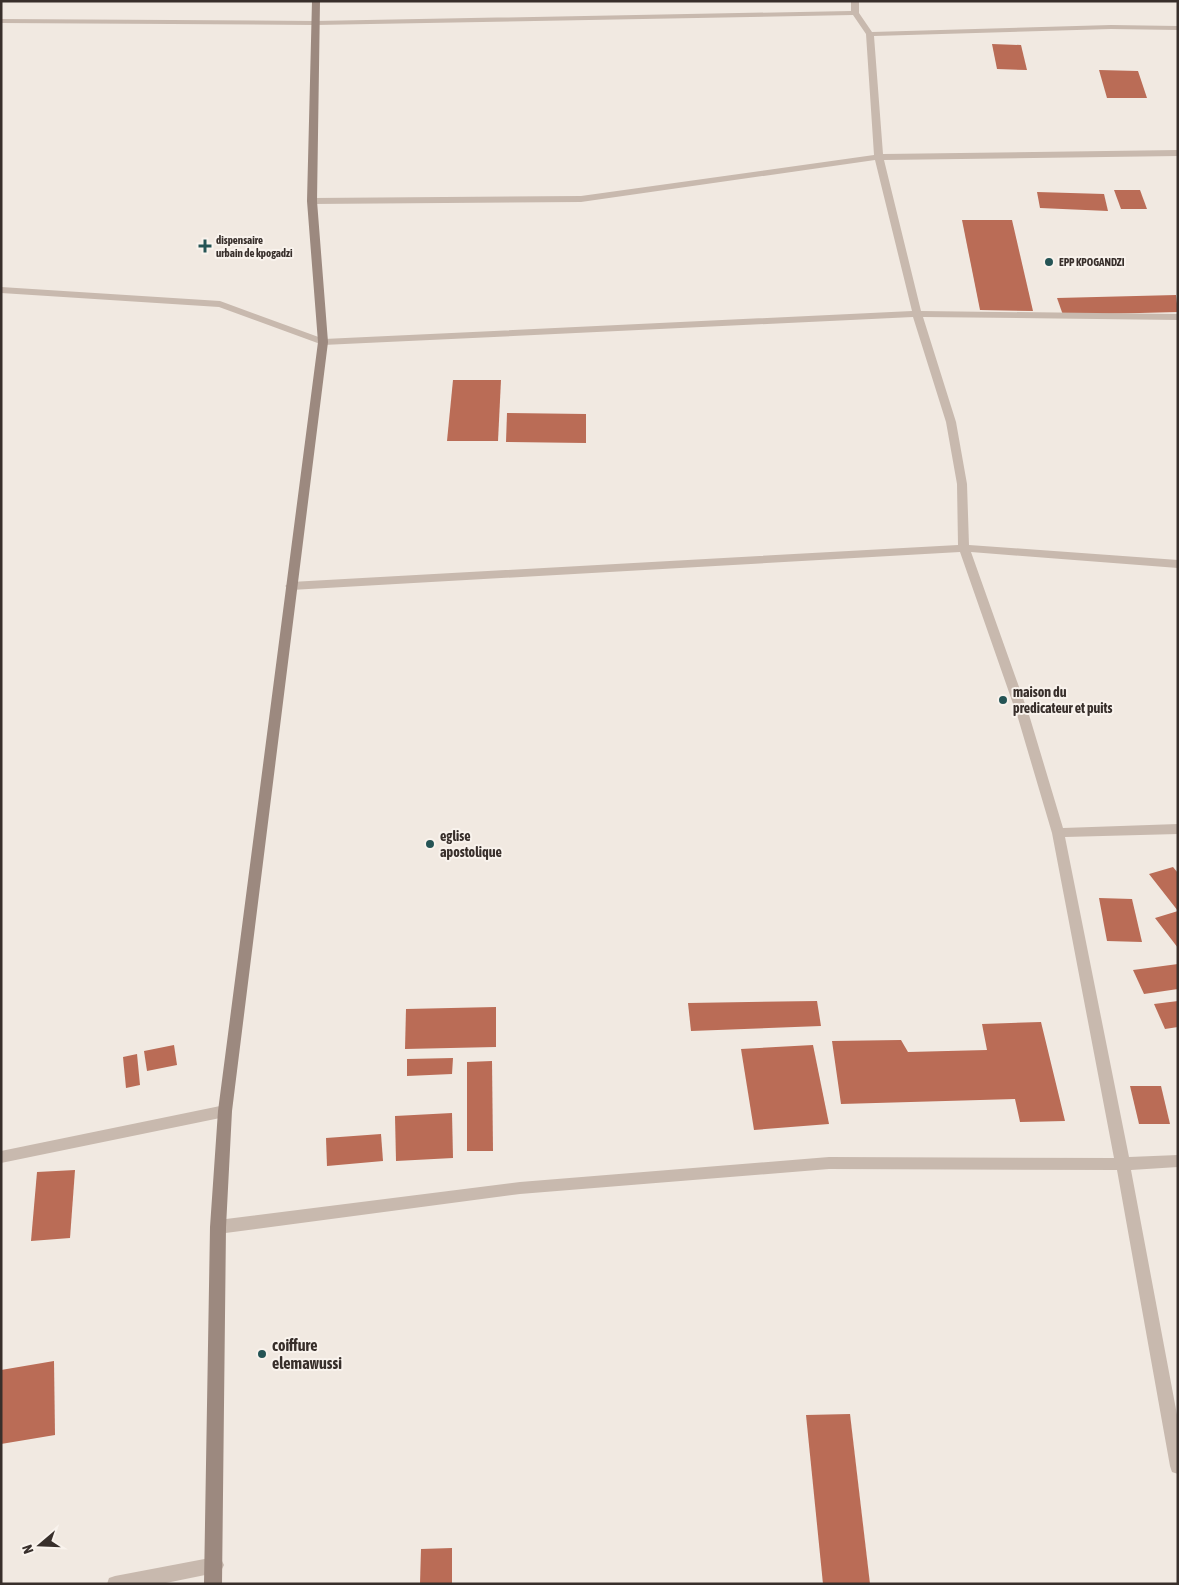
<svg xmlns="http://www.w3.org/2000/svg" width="1179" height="1585" viewBox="0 0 1179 1585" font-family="'Asap Condensed',sans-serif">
  <rect width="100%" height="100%" fill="#f1e9e1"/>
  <g fill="#ba6c56">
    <polygon points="992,44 1021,45 1027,70 997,69"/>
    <polygon points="1099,70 1138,71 1147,98 1107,98"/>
    <polygon points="1114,190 1140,190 1147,209 1121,209"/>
    <polygon points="1037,192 1104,194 1108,211 1040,208"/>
    <polygon points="962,220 1012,220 1033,311 980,310"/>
    <polygon points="1176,295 1178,312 1063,315 1057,298"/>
    <polygon points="453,380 501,380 498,441 447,441"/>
    <polygon points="507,413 586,414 586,443 506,442"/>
    <polygon points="1173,867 1178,873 1178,948 1155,918 1178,911 1149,874"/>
    <polygon points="1099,898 1132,899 1142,942 1107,941"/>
    <polygon points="1178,964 1178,989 1144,994 1133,970"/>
    <polygon points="817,1001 821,1026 691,1031 688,1003"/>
    <polygon points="1178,1001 1178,1027 1165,1029 1154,1004"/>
    <polygon points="496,1007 496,1047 405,1049 406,1009"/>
    <polygon points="1041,1022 1065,1121 1020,1122 1015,1099 841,1104 832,1041 901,1040 908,1052 987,1050 982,1024"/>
    <polygon points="174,1045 177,1065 147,1071 144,1051"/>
    <polygon points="813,1045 829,1124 754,1130 741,1049"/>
    <polygon points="137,1054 140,1085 126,1088 123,1057"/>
    <polygon points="453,1058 452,1074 407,1076 407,1059"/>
    <polygon points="492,1061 493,1151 467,1151 467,1062"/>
    <polygon points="1130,1086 1161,1086 1170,1124 1139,1124"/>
    <polygon points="452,1113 453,1158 396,1161 395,1116"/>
    <polygon points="381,1134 383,1161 327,1166 326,1138"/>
    <polygon points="75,1170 70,1238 31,1241 37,1172"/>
    <polygon points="54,1361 55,1435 1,1444 1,1370"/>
    <polygon points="850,1414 870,1584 823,1584 806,1415"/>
    <polygon points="452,1548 452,1584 420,1584 421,1549"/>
  </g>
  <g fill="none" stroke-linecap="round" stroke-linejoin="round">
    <g fill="#c8b9ae" fill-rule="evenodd">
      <polygon points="851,1 859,1 859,13 872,32 1111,25 1178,26 1178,30 1111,29 874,36 883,154 1178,150 1178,156 884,160 921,311 1178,314 1178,320 923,317 956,422 967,484 969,545 1178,560 1178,568 971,552 1030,718 1063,828 1178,824 1178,834 1065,837 1129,1157 1178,1155 1178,1167 1131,1170 1178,1420 1178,1474 1172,1472 1170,1466 1117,1170 829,1169 520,1194 218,1234 213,1232 210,1227 213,1222 218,1220 520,1182 829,1157 1114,1158 1052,833 1018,718 960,552 291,590 285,586 291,582 958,545 957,484 946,422 913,317 323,345 219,307 1,293 1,287 220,301 324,339 912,311 875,160 581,202 312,204 307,201 312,198 581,196 874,155 866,34 853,15 315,25 1,23 1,19 315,21 851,11"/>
      <polygon points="225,1105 230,1107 232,1111 230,1115 225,1117 1,1163 1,1151"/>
      <polygon points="215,1557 221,1559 224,1565 221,1571 215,1573 161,1584 107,1584 109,1578 115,1576"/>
    </g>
    <polygon fill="#9c897f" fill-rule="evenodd" points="312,1 320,1 317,201 328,342 232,1111 226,1227 222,1584 204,1584 210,1227 218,1111 318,342 307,201"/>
  </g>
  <g fill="#255455" stroke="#f9f3ed" stroke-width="2">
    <path d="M202.5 238.5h5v5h5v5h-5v5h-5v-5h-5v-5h5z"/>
    <circle cx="1049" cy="262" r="5"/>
    <circle cx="1003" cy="700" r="5"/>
    <circle cx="430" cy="844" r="5"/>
    <circle cx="262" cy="1354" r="5"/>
  </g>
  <g text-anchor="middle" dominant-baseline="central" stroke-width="4" stroke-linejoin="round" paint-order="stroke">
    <g font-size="11" font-weight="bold" fill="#382f2b" stroke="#f9f3ed" text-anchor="start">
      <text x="216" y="240">dispensaire<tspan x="216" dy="13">urbain de kpogadzi</tspan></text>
      <text x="1059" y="262">EPP KPOGANDZI</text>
    </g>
    <g font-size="14" font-weight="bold" fill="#382f2b" stroke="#f9f3ed" text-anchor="start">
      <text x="1013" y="692">maison du<tspan x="1013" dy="16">predicateur et puits</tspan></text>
      <text x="440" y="836">eglise<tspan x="440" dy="16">apostolique</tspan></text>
    </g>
    <g font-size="16" font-weight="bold" fill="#382f2b" stroke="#f9f3ed" text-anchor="start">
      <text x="272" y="1345">coiffure<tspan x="272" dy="18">elemawussi</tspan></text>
    </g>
  </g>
  <rect width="1179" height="1585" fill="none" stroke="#382f2b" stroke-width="5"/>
  <g transform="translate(40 1545) rotate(251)" stroke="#f9f3ed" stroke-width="4" paint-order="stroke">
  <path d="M0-4L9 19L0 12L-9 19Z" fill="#382f2b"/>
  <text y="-8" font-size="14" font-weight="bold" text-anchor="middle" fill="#382f2b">N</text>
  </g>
</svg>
